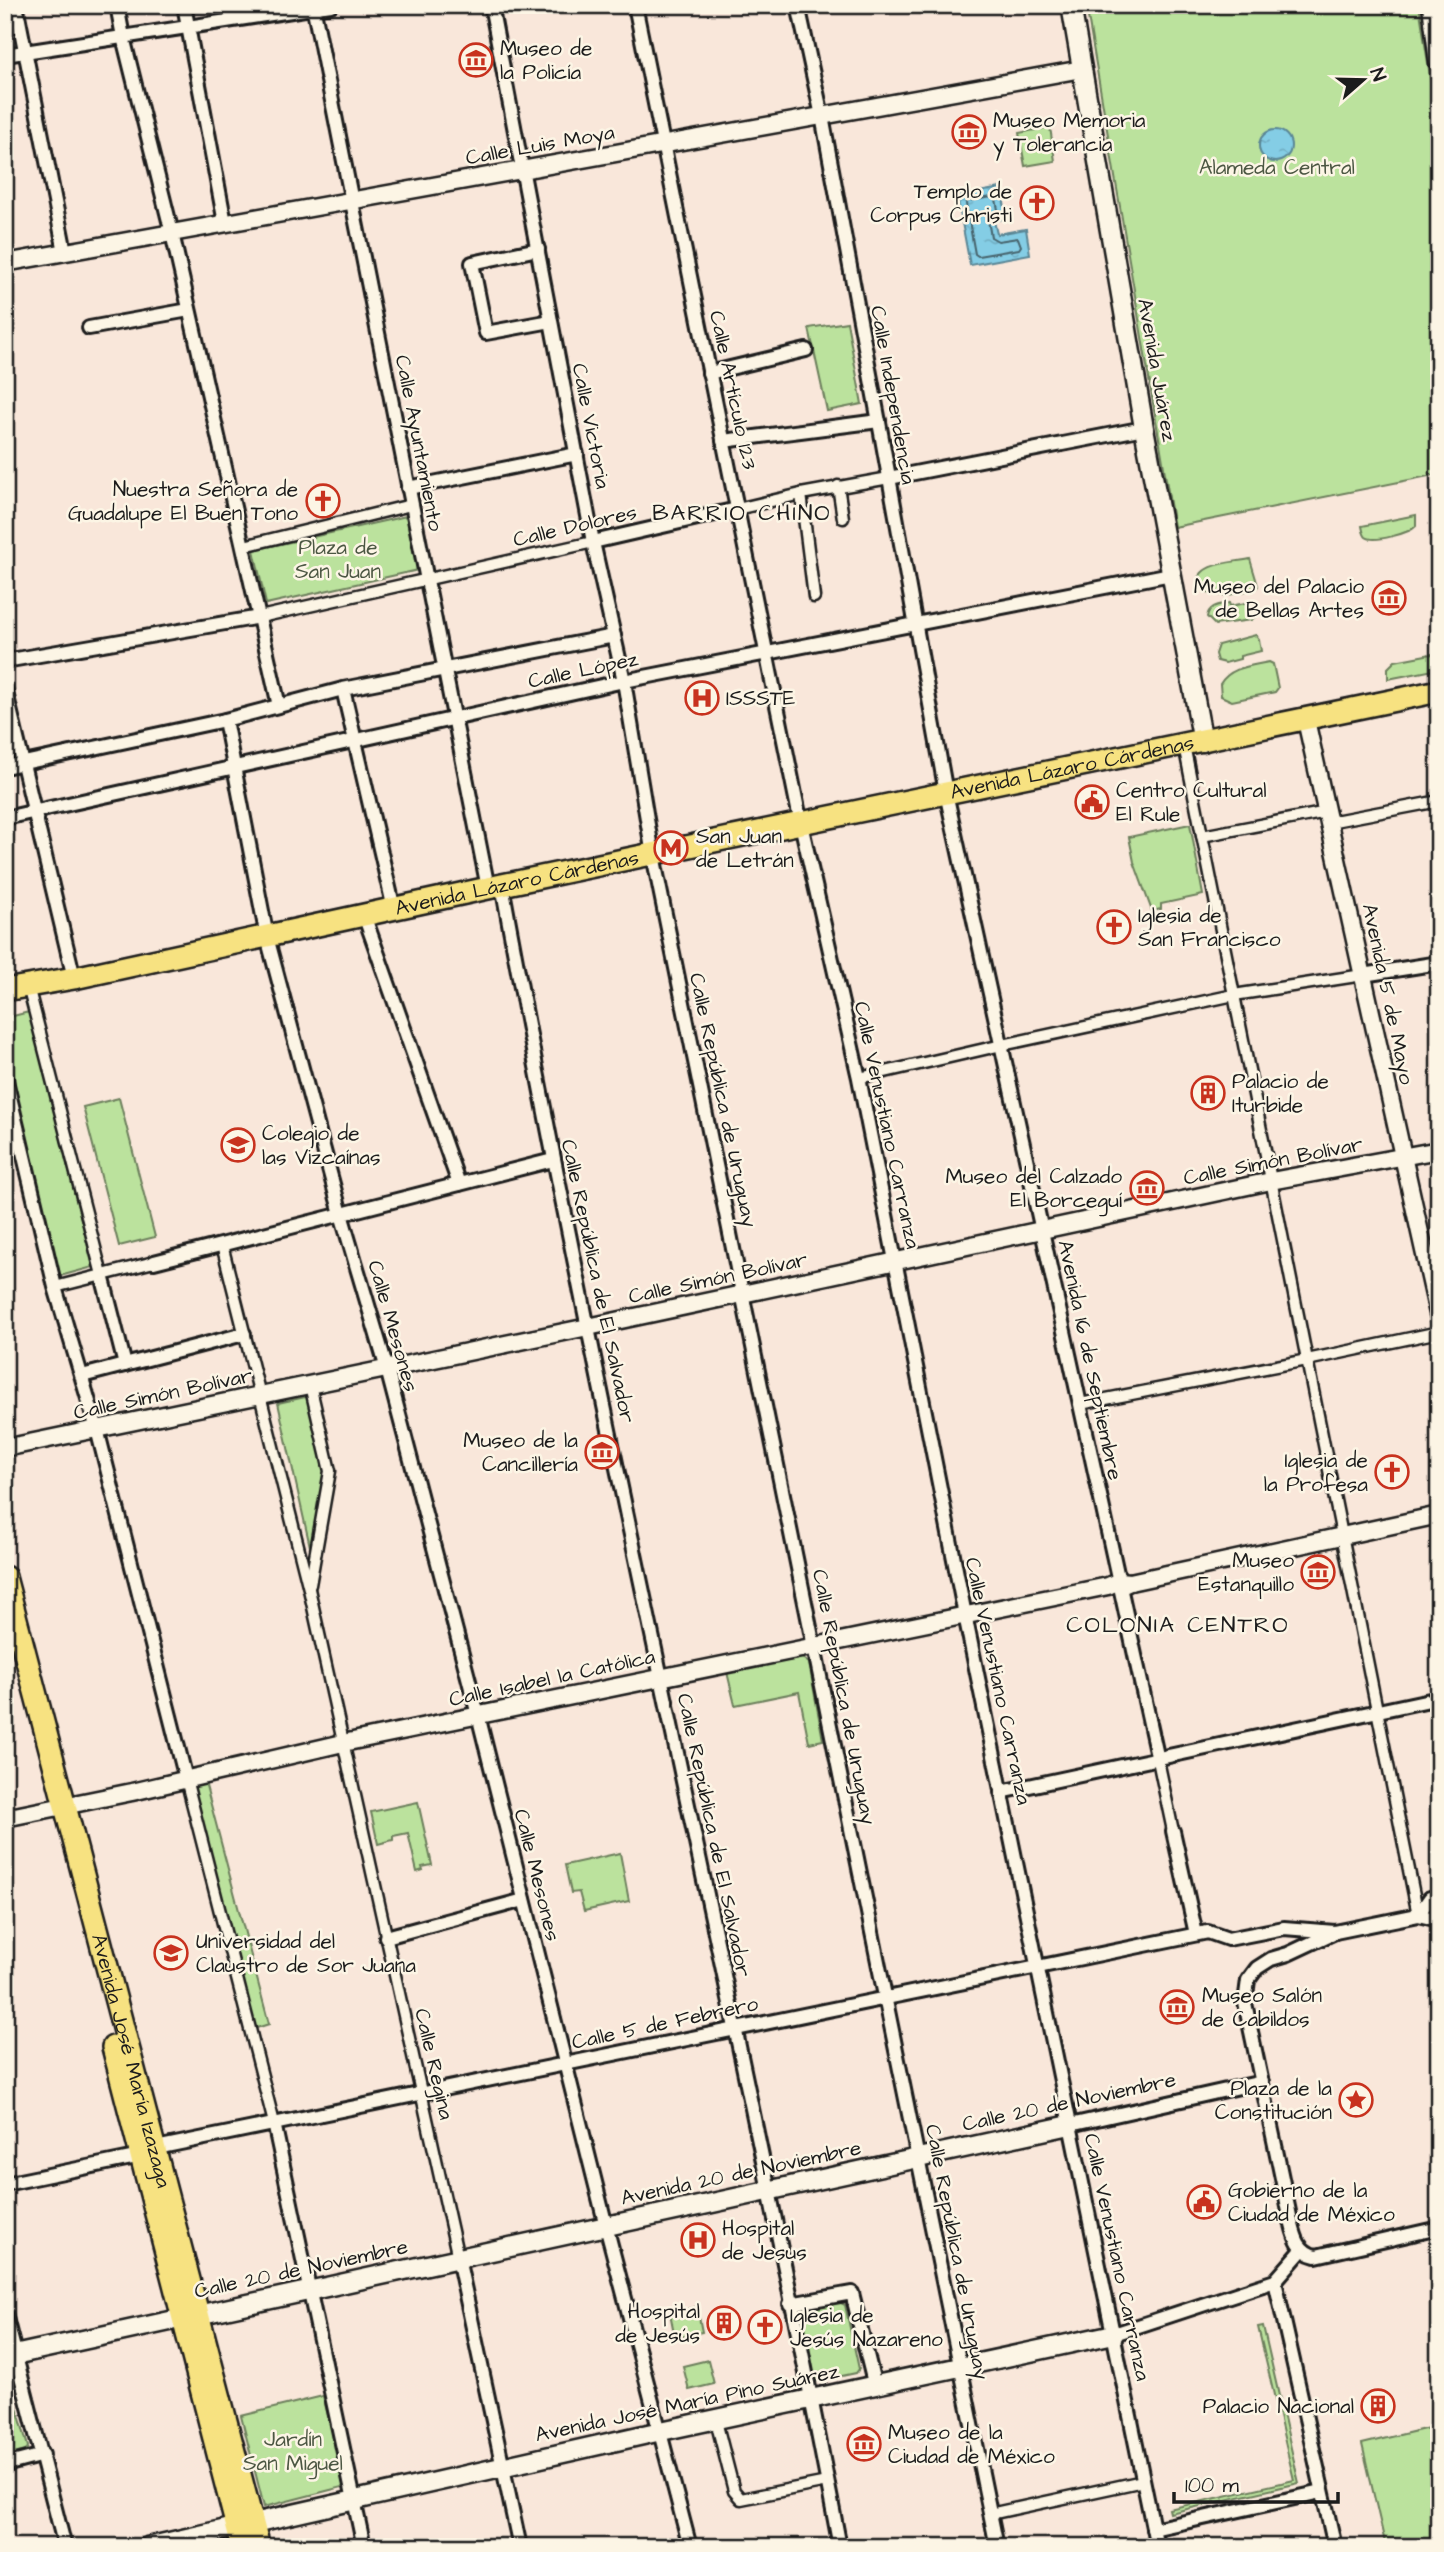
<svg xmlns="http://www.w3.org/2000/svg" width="1444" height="2552" viewBox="0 0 1444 2552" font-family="'Architects Daughter',sans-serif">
  <defs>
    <pattern id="water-ripples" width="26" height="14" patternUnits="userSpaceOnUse" patternTransform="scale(1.75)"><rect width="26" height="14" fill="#84cde5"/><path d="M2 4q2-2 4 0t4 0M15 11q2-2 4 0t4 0" fill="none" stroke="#71afc4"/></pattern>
  </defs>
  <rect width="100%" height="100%" fill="#f9e7da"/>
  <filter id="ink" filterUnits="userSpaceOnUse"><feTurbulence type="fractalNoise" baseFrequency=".0143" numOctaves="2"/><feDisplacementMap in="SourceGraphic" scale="14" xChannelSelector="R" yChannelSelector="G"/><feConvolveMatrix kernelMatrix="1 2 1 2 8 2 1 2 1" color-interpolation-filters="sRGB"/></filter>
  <g filter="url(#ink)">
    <g fill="#bbe29d" stroke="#6c7f5c" stroke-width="2">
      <polygon points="1086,5 1419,5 1439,134 1439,474 1174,527"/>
      <polygon points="1050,127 1055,161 1025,166 1019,133"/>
      <polygon points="847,322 862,404 827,411 809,328"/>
      <polygon points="411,515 423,569 266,604 254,550"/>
      <path d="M1416,515V526C1410,533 1374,543 1366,537C1363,534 1363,530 1362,526Z"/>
      <path d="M1250,559L1258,586L1256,588C1238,593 1211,603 1198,585C1196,562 1233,563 1250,559Z"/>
      <path d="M1251,602L1256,616L1251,620L1215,625L1207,617C1209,605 1219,605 1229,603L1230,606Z"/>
      <polygon points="1256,635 1259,639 1261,651 1240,656 1240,659 1225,663 1217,661 1215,654 1218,645"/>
      <polygon points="1431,654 1439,656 1439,669 1388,679 1388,668 1395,661"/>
      <path d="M1269,662L1273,664L1278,688L1275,692L1232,701L1221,696L1220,684C1230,667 1251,666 1269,662Z"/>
      <polygon points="1190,824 1203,895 1161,904 1161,909 1152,911 1134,862 1129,837"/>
      <polygon points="29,1012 93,1267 60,1276 5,1057 5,1018"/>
      <polygon points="119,1098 155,1237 119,1246 83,1107"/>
      <polygon points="310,1396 327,1472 311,1551 278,1403"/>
      <polygon points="802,1658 809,1663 823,1740 809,1743 799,1692 735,1705 727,1672"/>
      <polygon points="205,1782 269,2024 247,2031 186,1785"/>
      <polygon points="418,1802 432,1865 422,1867 423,1870 417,1872 408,1833 393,1836 393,1840 378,1844 371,1812"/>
      <polygon points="620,1853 629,1901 584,1911 579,1892 571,1893 565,1865"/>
      <polygon points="839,2302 845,2305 859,2369 856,2373 818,2381 814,2377 801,2312 805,2308"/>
      <polygon points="697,2307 702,2332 675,2338 670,2313"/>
      <polygon points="1263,2326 1299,2483 1170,2513 1169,2509 1294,2480 1258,2327"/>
      <polygon points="708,2360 714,2384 689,2390 683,2366"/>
      <polygon points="5,2379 10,2383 28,2447 26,2451 5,2456"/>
      <polygon points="323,2396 346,2486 264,2507 241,2416"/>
      <polygon points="1433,2427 1439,2436 1439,2541 1417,2547 1386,2547 1362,2444"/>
    </g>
    <g fill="url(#water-ripples)" stroke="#5a8695" stroke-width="2">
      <circle cx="1275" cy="146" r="16"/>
      <polygon points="1001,188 1007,218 994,221 997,234 1026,229 1030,254 970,265 957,196"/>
    </g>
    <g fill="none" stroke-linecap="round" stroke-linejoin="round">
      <polygon stroke="#46636c" stroke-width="2" points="992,197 996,199 998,210 988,220 991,237 998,241 1018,238 1021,246 1019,249 978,256 975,254 966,204 968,201"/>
      <defs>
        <g id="pedestrian">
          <polyline points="838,486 843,518"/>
          <polyline points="801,494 814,597"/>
          <polyline points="737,509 801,494 889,478"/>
          <polyline points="244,546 411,505"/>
          <polyline points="260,617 593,542"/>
          <polyline points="1184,745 1418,1915"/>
          <polyline points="1329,822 1439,801"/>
          <polyline points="1202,836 1327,812"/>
          <polyline points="28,986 102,1275"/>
          <polyline points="859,1078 1002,1045 1234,995 1363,975"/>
          <polyline points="222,1245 309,1589 458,2258"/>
          <polyline points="55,1287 154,1262"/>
          <polyline points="1080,1404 1307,1360 1439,1332"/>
          <polyline points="310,1585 330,1471 310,1385"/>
          <polyline points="1158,1760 1173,1831"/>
          <polyline points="186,1779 274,2123"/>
          <polyline points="716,2421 734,2491 741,2499 827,2482"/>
          <polyline points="990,2514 1143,2481"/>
        </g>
        <g id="minor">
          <polyline points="16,5 65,252"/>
          <polyline points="117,5 123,37 172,233 279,706"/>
          <polyline points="184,5 225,223"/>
          <polyline points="313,5 488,888"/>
          <polyline points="491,5 593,542 624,681 653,855 997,2547"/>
          <polyline points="635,5 801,824 859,1078 965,1615 1157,2547"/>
          <polyline points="798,5 822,116 881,433 946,793 1158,1760"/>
          <polyline points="5,55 331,5"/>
          <polyline points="538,249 472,263 486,333 551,321"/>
          <polyline points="89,328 189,310"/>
          <polyline points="709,373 806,350"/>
          <polyline points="723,441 879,421"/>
          <polyline points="889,478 1144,428"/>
          <polyline points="408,488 577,454"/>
          <polyline points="593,542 737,509"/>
          <polyline points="5,661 260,617"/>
          <polyline points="5,688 74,978"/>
          <polyline points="343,689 394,909"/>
          <polyline points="225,720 267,937 341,1214 387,1369 478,1715 606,2226 690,2547"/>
          <polyline points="5,767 225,720 343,689 614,636"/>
          <polyline points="5,818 624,681 1171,574"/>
          <path d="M502,885C603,1441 734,1991 840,2547"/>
          <polyline points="364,915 459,1184"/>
          <polyline points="1363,975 1439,963"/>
          <polyline points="5,1076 55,1287 97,1429 186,1779"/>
          <polyline points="154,1262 553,1160"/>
          <polyline points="102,1275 125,1365"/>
          <polyline points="82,1376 244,1334"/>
          <polyline points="1001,1792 1439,1698"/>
          <polyline points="1173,1831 1196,1934"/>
          <polyline points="1418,1915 1430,1898 1439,1897"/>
          <path d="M1439,1920L1418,1915L1335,1932L1288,1954L1271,1959L1257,1968L1248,1980L1245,2003L1291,2221C1295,2237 1298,2252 1316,2256L1439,2228"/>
          <polyline points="386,1937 524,1900"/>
          <polyline points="274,2123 364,2547"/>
          <polyline points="1070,2125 1262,2082"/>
          <polyline points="5,2184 141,2156 156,2148 1203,1933 1208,1932 1228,1939 1284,1928 1335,1932"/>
          <polyline points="458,2258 520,2547"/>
          <polyline points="1275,2281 1335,2547"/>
          <polyline points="790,2304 852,2293 875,2387"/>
          <polyline points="5,2314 65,2547"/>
          <polyline points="1114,2334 1275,2281 1302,2250"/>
          <polyline points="5,2465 43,2455"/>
          <polyline points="1153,2529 1322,2492"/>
        </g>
        <g id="tertiary">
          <polyline points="5,263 1082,69"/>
          <polyline points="1306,720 1439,1318"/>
          <polyline points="5,1448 588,1327 1271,1181 1439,1150"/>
          <polyline points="1121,1586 1130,1582 1439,1515"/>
          <polyline points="5,1818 132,1792 343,1743 1108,1586 1119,1581 1130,1582"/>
        </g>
        <g id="secondary">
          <polyline points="1071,5 1144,428 1203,742"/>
          <polyline points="1432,5 1439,62"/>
          <polyline points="5,2357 1070,2125"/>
          <polyline points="147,2547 661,2431 1114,2334"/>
        </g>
        <g id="primary">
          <path id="s1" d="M5,990L74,978L502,885L1439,691"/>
          <path id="s2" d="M5,1577L259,2547"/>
          <polyline points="113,2047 242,2547"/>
        </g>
      </defs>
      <use href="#pedestrian" stroke="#1c1c1c" stroke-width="15"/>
      <use href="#minor" stroke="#1c1c1c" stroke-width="18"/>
      <use href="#tertiary" stroke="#1c1c1c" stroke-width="21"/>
      <use href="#secondary" stroke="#1c1c1c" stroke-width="23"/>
      <use href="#primary" stroke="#1c1c1c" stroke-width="26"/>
      <use href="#pedestrian" stroke="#fcf5e5" stroke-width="10"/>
      <use href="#minor" stroke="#fcf5e5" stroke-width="12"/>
      <use href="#tertiary" stroke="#fcf5e5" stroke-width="16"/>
      <use href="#secondary" stroke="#fcf5e5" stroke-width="18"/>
      <use href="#primary" stroke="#f7e281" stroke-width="21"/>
    </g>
  </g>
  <defs>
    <symbol id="museum-ring" viewBox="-11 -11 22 22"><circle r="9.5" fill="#fcf5e5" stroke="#c8321e" stroke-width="1.5"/><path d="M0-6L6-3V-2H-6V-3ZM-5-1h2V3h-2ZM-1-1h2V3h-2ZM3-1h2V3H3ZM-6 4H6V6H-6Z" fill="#c8321e"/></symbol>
    <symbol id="church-ring" viewBox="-11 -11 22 22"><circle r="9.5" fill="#fcf5e5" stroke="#c8321e" stroke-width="1.5"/><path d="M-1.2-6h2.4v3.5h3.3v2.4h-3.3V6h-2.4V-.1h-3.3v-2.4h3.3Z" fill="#c8321e"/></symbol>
    <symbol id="hospital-ring" viewBox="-11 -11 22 22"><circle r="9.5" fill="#fcf5e5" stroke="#c8321e" stroke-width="1.5"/><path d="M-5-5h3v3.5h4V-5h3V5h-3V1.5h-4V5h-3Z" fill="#c8321e"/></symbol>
    <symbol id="civic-ring" viewBox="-11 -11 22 22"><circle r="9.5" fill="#fcf5e5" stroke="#c8321e" stroke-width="1.5"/><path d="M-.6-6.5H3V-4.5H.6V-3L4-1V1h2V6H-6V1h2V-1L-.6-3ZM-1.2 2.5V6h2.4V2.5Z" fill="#c8321e"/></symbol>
    <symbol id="metro-ring" viewBox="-11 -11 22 22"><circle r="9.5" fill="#fcf5e5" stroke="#c8321e" stroke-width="1.5"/><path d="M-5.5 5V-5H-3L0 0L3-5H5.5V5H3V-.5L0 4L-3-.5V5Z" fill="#c8321e"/></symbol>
    <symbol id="building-ring" viewBox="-11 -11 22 22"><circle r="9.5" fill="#fcf5e5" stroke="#c8321e" stroke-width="1.5"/><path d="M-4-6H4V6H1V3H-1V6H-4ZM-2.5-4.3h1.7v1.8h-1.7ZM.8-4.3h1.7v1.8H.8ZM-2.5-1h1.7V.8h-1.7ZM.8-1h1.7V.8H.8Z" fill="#c8321e"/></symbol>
    <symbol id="school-ring" viewBox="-11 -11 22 22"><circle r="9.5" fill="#fcf5e5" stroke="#c8321e" stroke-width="1.5"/><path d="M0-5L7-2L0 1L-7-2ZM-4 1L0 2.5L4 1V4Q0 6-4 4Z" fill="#c8321e"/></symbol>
    <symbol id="university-ring" viewBox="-11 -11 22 22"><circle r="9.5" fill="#fcf5e5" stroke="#c8321e" stroke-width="1.5"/><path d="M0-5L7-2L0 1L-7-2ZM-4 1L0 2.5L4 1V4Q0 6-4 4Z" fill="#c8321e"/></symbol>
    <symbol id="sight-ring" viewBox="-11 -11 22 22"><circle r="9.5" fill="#fcf5e5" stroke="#c8321e" stroke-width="1.5"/><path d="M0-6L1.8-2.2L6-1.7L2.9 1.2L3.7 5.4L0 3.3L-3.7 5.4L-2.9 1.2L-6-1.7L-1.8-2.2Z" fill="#c8321e"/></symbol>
  </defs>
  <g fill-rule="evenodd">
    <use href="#museum-ring" x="457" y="41" width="38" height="38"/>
    <use href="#museum-ring" x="950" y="113" width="38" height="38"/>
    <use href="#church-ring" x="1018" y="184" width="38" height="38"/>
    <use href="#church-ring" x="304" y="482" width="38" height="38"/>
    <use href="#museum-ring" x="1370" y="579" width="38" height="38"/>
    <use href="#hospital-ring" x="683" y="679" width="38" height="38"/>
    <use href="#civic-ring" x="1073" y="783" width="38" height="38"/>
    <use href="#metro-ring" x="652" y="829" width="38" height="38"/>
    <use href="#church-ring" x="1095" y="908" width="38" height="38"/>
    <use href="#building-ring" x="1189" y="1074" width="38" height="38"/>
    <use href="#school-ring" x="219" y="1126" width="38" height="38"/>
    <use href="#museum-ring" x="1128" y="1169" width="38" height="38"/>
    <use href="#museum-ring" x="583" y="1433" width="38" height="38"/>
    <use href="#church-ring" x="1373" y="1453" width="38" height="38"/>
    <use href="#museum-ring" x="1299" y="1553" width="38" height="38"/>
    <use href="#university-ring" x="152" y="1934" width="38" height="38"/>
    <use href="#museum-ring" x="1158" y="1988" width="38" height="38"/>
    <use href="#sight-ring" x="1337" y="2081" width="38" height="38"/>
    <use href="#civic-ring" x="1185" y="2183" width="38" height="38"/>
    <use href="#hospital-ring" x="679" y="2221" width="38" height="38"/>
    <use href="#building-ring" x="705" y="2304" width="38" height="38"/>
    <use href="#church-ring" x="746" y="2308" width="38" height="38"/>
    <use href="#building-ring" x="1359" y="2387" width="38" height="38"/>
    <use href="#museum-ring" x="845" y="2425" width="38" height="38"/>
  </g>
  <g text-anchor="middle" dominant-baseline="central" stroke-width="5" stroke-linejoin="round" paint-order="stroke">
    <g font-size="21" fill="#1c1c1c" stroke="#fcf5e5" text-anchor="start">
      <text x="500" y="48">Museo de<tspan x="500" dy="24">la Policía</tspan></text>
      <text x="993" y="120">Museo Memoria<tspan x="993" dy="24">y Tolerancia</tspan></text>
      <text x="1012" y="191" text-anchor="end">Templo de<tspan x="1012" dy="24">Corpus Christi</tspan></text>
      <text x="298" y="489" text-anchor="end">Nuestra Señora de<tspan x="298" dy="24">Guadalupe El Buen Tono</tspan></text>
      <text x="1364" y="586" text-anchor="end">Museo del Palacio<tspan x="1364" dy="24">de Bellas Artes</tspan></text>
      <text x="726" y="698">ISSSTE</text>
      <text x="1116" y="790">Centro Cultural<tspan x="1116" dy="24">El Rule</tspan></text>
      <text x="696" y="836">San Juan<tspan x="696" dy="24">de Letrán</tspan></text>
      <text x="1138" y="915">Iglesia de<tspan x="1138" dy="24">San Francisco</tspan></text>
      <text x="1232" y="1081">Palacio de<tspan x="1232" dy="24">Iturbide</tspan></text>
      <text x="262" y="1133">Colegio de<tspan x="262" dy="24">las Vizcaínas</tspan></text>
      <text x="1122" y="1176" text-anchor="end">Museo del Calzado<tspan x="1122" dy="24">El Borceguí</tspan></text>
      <text x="578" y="1440" text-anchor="end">Museo de la<tspan x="578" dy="24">Cancillería</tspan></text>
      <text x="1368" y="1460" text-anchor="end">Iglesia de<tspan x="1368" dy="24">la Profesa</tspan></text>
      <text x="1294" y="1560" text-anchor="end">Museo<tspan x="1294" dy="24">Estanquillo</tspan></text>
      <text x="196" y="1941">Universidad del<tspan x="196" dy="24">Claustro de Sor Juana</tspan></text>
      <text x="1202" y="1995">Museo Salón<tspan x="1202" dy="24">de Cabildos</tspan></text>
      <text x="1332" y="2088" text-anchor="end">Plaza de la<tspan x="1332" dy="24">Constitución</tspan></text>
      <text x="1228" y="2190">Gobierno de la<tspan x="1228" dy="24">Ciudad de México</tspan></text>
      <text x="722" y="2228">Hospital<tspan x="722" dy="24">de Jesus</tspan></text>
      <text x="700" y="2311" text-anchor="end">Hospital<tspan x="700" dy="24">de Jesús</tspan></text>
      <text x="790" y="2315">Iglesia de<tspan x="790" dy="24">Jesús Nazareno</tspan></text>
      <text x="1354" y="2406" text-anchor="end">Palacio Nacional</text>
      <text x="888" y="2432">Museo de la<tspan x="888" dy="24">Ciudad de México</tspan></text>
    </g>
    <g font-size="21" fill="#1c1c1c" stroke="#fcf5e5">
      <text transform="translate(540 145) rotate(-10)">Calle Luis Moya</text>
      <text transform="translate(1157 370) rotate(80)">Avenida Juárez</text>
      <text transform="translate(733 390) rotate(78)">Calle Artículo 123</text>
      <text transform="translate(893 395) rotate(80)">Calle Independencia</text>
      <text transform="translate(591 426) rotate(79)">Calle Victoria</text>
      <text transform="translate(419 443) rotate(79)">Calle Ayuntamiento</text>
      <text transform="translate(575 526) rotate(-13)">Calle Dolores</text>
      <text transform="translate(583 670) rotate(-12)">Calle López</text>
      <text stroke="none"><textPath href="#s1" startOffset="1090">Avenida Lázaro Cárdenas</textPath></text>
      <text stroke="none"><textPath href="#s1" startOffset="523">Avenida Lázaro Cárdenas</textPath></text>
      <text transform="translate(1388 994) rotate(78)">Avenida 5 de Mayo</text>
      <text transform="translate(723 1100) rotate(78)">Calle República de Uruguay</text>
      <text transform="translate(887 1125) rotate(78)">Calle Venustiano Carranza</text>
      <text transform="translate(1273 1161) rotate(-11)">Calle Simón Bolívar</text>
      <text transform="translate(718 1278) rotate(-12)">Calle Simón Bolívar</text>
      <text transform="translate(598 1281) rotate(78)">Calle República de El Salvador</text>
      <text transform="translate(393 1326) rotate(74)">Calle Mesones</text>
      <text transform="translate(1090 1360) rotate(78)">Avenida 16 de Septiembre</text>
      <text transform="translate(163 1394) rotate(-12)">Calle Simón Bolívar</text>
      <text transform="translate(552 1678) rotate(-12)">Calle Isabel la Católica</text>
      <text transform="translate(998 1681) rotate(78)">Calle Venustiano Carranza</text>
      <text transform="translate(844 1697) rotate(79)">Calle República de Uruguay</text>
      <text transform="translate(714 1835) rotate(78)">Calle República de El Salvador</text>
      <text transform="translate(537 1875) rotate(76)">Calle Mesones</text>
      <text transform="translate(665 2023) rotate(-12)">Calle 5 de Febrero</text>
      <text stroke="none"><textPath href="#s2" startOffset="500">Avenida José María Izazaga</textPath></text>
      <text transform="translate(434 2064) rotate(77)">Calle Regina</text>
      <text transform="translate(1069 2102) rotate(-12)">Calle 20 de Noviembre</text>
      <text transform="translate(741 2173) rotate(-12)">Avenida 20 de Noviembre</text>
      <text transform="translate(957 2252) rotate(79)">Calle República de Uruguay</text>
      <text transform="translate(1117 2257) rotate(78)">Calle Venustiano Carranza</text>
      <text transform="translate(301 2269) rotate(-12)">Calle 20 de Noviembre</text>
      <text transform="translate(687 2403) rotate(-12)">Avenida José María Pino Suárez</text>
    </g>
    <g font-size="21" fill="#4c5743" stroke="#fcf5e5">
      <text x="1277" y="167">Alameda Central</text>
      <text x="338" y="547">Plaza de<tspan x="338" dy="24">San Juan</tspan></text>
      <text x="293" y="2439">Jardín<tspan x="293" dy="24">San Miguel</tspan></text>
    </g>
    <g font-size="23" letter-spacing="2" fill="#1c1c1c" stroke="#fcf5e5">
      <text x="742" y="513">BARRIO CHINO</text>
      <text x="1178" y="1625">COLONIA CENTRO</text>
    </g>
  </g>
  <rect width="1444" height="2552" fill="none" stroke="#fcf5e5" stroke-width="28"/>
  <rect x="14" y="14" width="1416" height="2524" fill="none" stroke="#1c1c1c" stroke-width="2.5" filter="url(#ink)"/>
  <g transform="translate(1363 80) rotate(70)" stroke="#fcf5e5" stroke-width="5" paint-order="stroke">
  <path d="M0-5L12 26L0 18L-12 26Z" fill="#1c1c1c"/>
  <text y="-10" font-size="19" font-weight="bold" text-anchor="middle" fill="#1c1c1c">N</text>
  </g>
  <path d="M1174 2492v10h164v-10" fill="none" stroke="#1c1c1c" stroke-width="3.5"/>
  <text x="1185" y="2492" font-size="21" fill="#1c1c1c" stroke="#fcf5e5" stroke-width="5" paint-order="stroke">100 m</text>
</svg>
